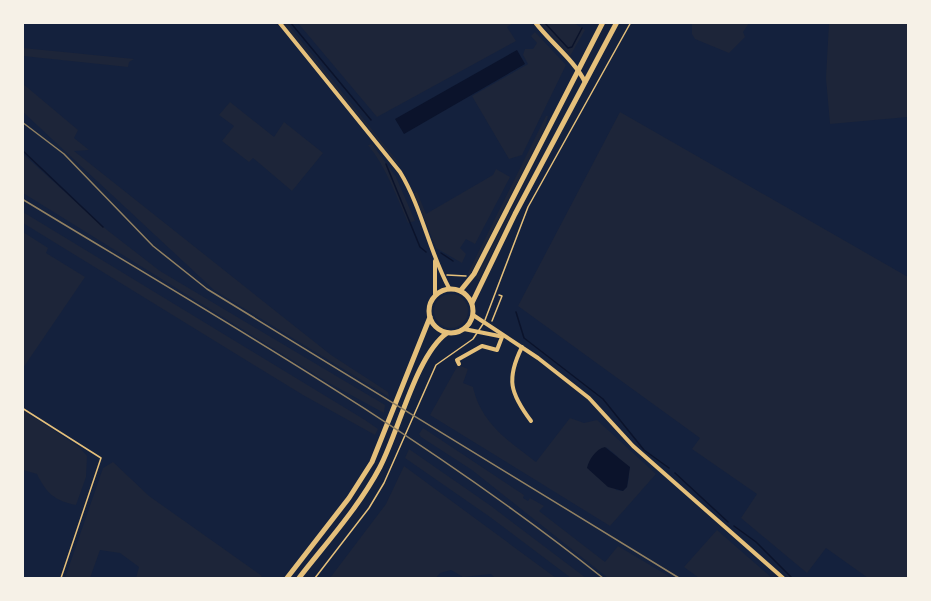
<svg xmlns="http://www.w3.org/2000/svg" width="931" height="601" viewBox="0 0 931 601" font-family="'Exo 2',sans-serif">
  <rect width="100%" height="100%" fill="#14213d"/>
  <g fill="#1d2539" fill-rule="evenodd">
    <polygon points="283,23 287,23 401,166 398,165"/>
    <polygon points="298,23 513,23 507,27 516,41 377,117"/>
    <polygon points="540,23 574,23 585,30 570,56"/>
    <polygon points="692,23 692,22 749,23 743,32 745,37 729,53 695,39 692,34"/>
    <polygon points="829,23 908,23 908,117 830,124 826,78"/>
    <polygon points="535,32 566,65 522,155 509,159 472,96 528,64 523,55 525,49 533,49 537,43 531,36"/>
    <polygon points="22,48 23,48 134,59 129,62 128,67 23,56"/>
    <polygon points="22,83 78,130 74,138 89,150 74,151 331,355 388,392 389,397 214,290 23,112"/>
    <polygon points="230,102 274,137 284,122 323,153 292,191 253,158 249,162 222,141 234,126 219,115"/>
    <polygon points="620,112 908,277 908,578 868,578 826,548 807,573 741,518 757,494 692,449 700,438 518,306"/>
    <polygon points="546,116 548,116 545,128 470,275 468,273"/>
    <polygon points="555,125 479,280 476,278"/>
    <path d="M372,144L396,177L415,221L408,223C397,197 386,167 368,145Z"/>
    <polygon points="22,153 107,230 160,271 385,405 384,413 329,383 23,193"/>
    <polygon points="496,169 510,177 475,244 466,239 460,248 466,254 462,263 436,248 414,193 417,192 426,214 493,175"/>
    <polygon points="23,212 365,420 378,429 375,435 303,395 23,223"/>
    <polygon points="23,232 48,248 46,253 85,277 23,368"/>
    <circle cx="451" cy="311" r="17"/>
    <path d="M458,365L468,369L463,383L473,387C481,423 508,441 536,462L570,418L584,423L597,420L656,474L610,526L430,415ZM606,447L617,456L629,477L627,487L623,491L616,490Z"/>
    <path d="M23,410L79,447L87,456L86,477L76,505C55,501 46,493 37,474L23,470Z"/>
    <polygon points="423,428 524,495 523,498 528,501 530,498 544,506 539,511 605,562 618,546 672,578 608,578 472,470 421,437 419,434"/>
    <polygon points="409,449 491,506 586,578 571,578 490,517 405,458"/>
    <polygon points="113,462 149,496 262,576 260,578 136,578 139,567 120,553 100,550 90,578 65,578 103,468"/>
    <polygon points="404,466 556,578 495,578 491,574 463,577 451,570 440,573 436,578 330,578 386,504"/>
    <polygon points="717,530 772,578 699,578 684,567"/>
  </g>
  <g fill="#0b132b">
    <polygon points="517,50 525,64 404,134 395,119"/>
    <path d="M605,447L630,467L627,487L623,491L608,487L587,468C589,459 596,449 605,447Z"/>
  </g>
  <g fill="none" stroke-linecap="round" stroke-linejoin="round">
    <g stroke="#0b132b" stroke-width="1.5">
      <polyline points="290,22 371,120"/>
      <polyline points="544,22 568,48 572,47 582,28"/>
      <polyline points="585,23 585,22"/>
      <polyline points="22,150 103,227"/>
      <polyline points="386,164 420,247 426,252"/>
      <polyline points="441,253 453,261"/>
      <polyline points="516,312 524,338 603,399 644,450 669,468"/>
      <polyline points="675,473 728,522"/>
      <polyline points="734,526 756,542 792,578"/>
    </g>
    <g stroke="#e5c07b" stroke-width="1.5">
      <polyline points="447,275 466,276"/>
      <polyline points="492,321 502,296 499,295"/>
      <polyline points="22,408 101,458 61,578"/>
    </g>
    <g stroke="#e5c07b" stroke-width="1.5">
      <polyline points="485,320 528,207 631,22"/>
      <polyline points="315,578 369,508 384,483 436,365 473,339 483,324"/>
    </g>
    <g stroke="#e5c07b" stroke-width="4">
      <path d="M279,22L400,172C422,208 429,251 449,288"/>
      <polyline points="435,295 435,261"/>
      <polyline points="473,315 538,358 589,398 633,446 783,578"/>
      <polyline points="464,329 499,336"/>
      <path d="M522,347C506,379 510,393 531,421"/>
      <polyline points="459,364 457,360 482,346 497,350 502,337"/>
    </g>
    <path stroke="#e5c07b" stroke-width="4.5" d="M535,22C550,42 575,61 585,82"/>
    <g stroke="#e5c07b" stroke-width="5">
      <circle cx="451" cy="311" r="22"/>
      <polyline points="461,290 474,274 603,22"/>
      <polyline points="472,303 515,214 617,22"/>
      <polyline points="287,578 349,498 372,462 430,317"/>
      <path d="M299,578C327,542 359,507 380,467C399,431 416,355 447,333"/>
    </g>
    <g stroke="#918062" stroke-width="1.5">
      <polyline points="22,122 64,154 153,246 207,289 679,578"/>
      <path d="M22,199C220,319 422,434 603,578"/>
    </g>
  </g>
  <rect width="931" height="601" fill="none" stroke="#f6f1e7" stroke-width="48"/>
</svg>
